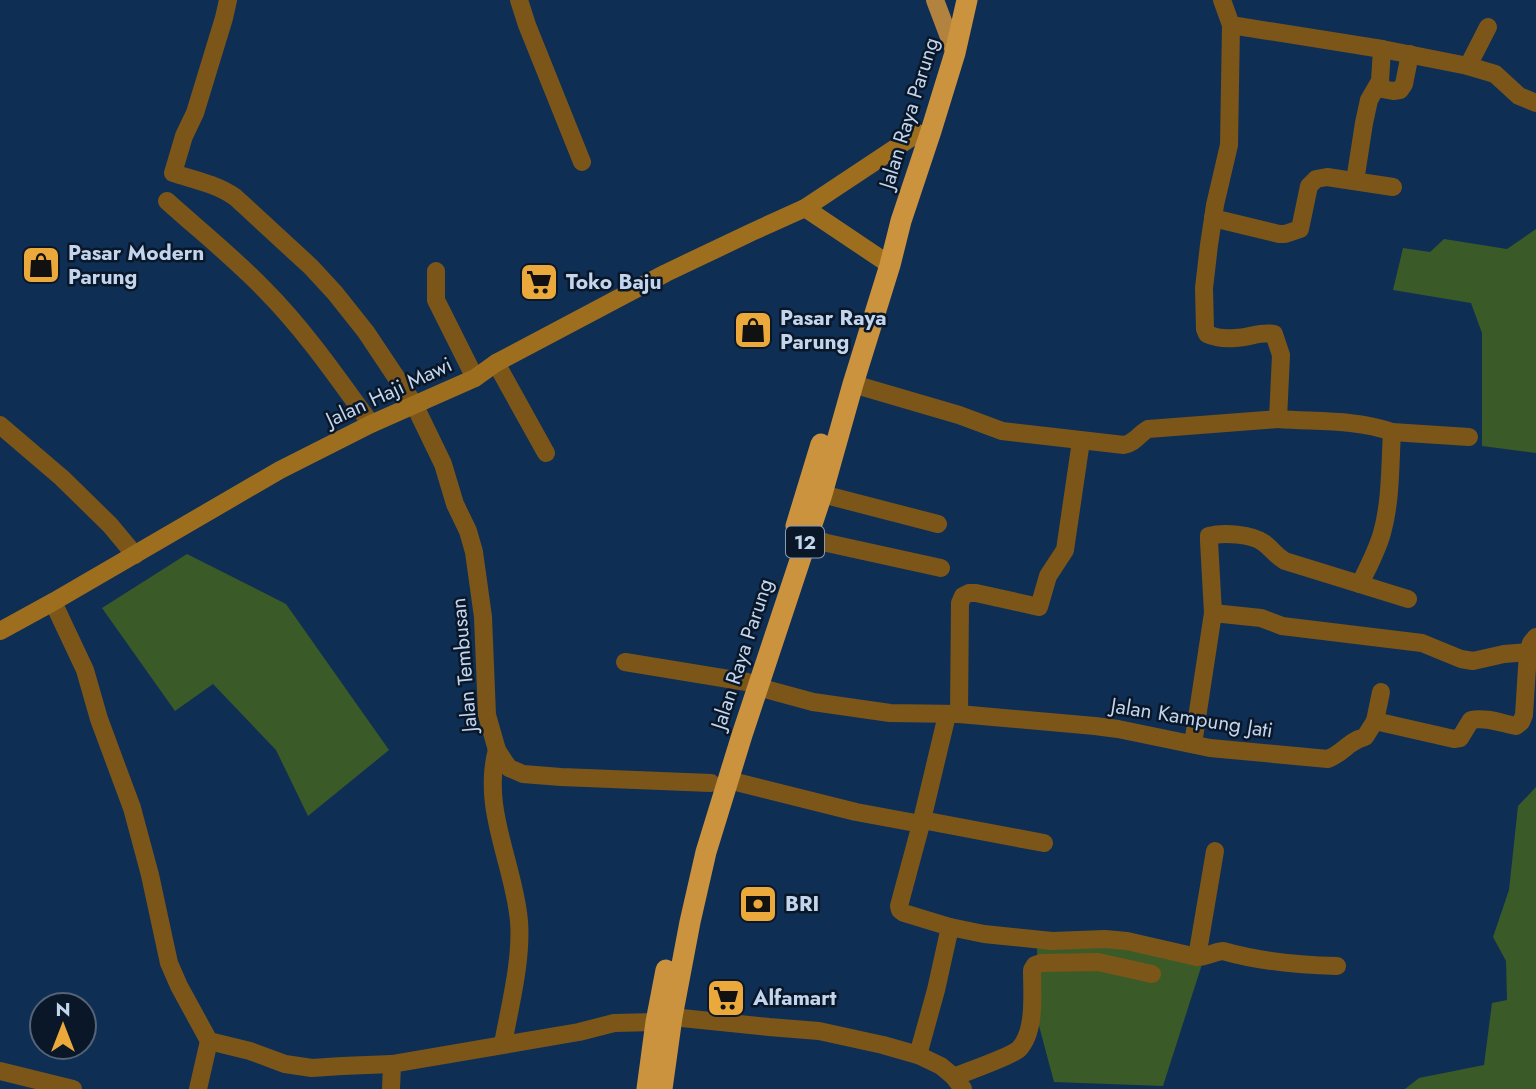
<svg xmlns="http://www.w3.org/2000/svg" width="1536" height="1089" viewBox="0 0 1536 1089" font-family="Jost,sans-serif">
  <rect width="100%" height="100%" fill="#0f2e54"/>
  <g fill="#3a5b27">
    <polygon points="1536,229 1536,453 1482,446 1482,333 1471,303 1393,290 1403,248 1430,252 1444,239 1507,249"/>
    <polygon points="187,554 286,604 389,750 308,816 276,750 213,684 175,711 102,608"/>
    <polygon points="1536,787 1536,1089 1405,1089 1419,1078 1484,1065 1492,1003 1507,1000 1506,961 1493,937 1509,890 1518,806"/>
    <polygon points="1037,943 1109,943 1203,961 1163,1086 1054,1082 1038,1022"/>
  </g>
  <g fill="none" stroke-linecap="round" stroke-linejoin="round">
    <g stroke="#7c5618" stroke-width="18">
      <path d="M228,0L224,18L195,113L184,136L173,173C195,180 216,184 235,197L311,267L335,293L366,332L414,404L443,464L455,504L468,531L474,552L483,617L487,715L497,750L504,761L509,768L523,774L561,777L711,783"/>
      <polyline points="519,0 527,25 582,162"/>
      <polyline points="1222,0 1231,25 1382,49 1468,66 1495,74 1519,96 1536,103"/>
      <path d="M1231,25L1229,145L1215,205L1209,245L1204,288L1205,329L1207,334C1216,338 1225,339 1235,338C1249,338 1261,331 1274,334L1281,355L1278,419C1316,422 1355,419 1392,432C1390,465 1391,501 1382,533C1377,551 1368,567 1360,584"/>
      <polyline points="1468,66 1488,27"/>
      <polyline points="1377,88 1393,91 1400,90 1404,84 1410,54"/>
      <polyline points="1355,181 1364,123 1369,100 1380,81 1382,49"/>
      <path d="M167,201C199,230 233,257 263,288C304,329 337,377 371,424"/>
      <polyline points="1213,218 1279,234 1285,234 1300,229 1309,186 1316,179 1327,177 1393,187"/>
      <polyline points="436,271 436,300 475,378"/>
      <polyline points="496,363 546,453"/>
      <path d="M853,384L959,415L1002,431L1124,445C1135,443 1139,434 1148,429L1278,419"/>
      <polyline points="0,425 62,478 110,525 135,555"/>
      <polyline points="1392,432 1469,437"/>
      <polyline points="822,494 938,524"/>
      <polyline points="806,537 827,543 941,568"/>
      <polyline points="53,602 85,670 99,719 132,808 150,875 169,963 179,986 209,1041 250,1051 285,1064 312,1068 342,1066 392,1064 579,1032 614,1023 656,1022"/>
      <path d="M1213,613L1209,541V536C1223,532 1252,534 1264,543C1272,549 1275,555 1285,561L1408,599"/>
      <polyline points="625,662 747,682"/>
      <path d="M758,687L813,702L890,713L959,714L1095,726L1118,729L1210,748L1328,759C1345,752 1348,741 1365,737L1375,721L1454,739L1460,738L1471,720C1486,717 1501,723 1516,726L1521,722L1524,715L1528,652L1531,643L1536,637"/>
      <polyline points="959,714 960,603 963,596 969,593 976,593 1039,607 1048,576 1065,550 1081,441"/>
      <polyline points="1375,721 1381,692"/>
      <polyline points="1193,744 1213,613 1261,618 1282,626 1422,643 1461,659 1473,661 1504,654 1528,652"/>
      <path d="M497,750C481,808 514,864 519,921C522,960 510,1005 503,1044"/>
      <polyline points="728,780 856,812 921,824"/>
      <polyline points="922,820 1044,843"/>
      <path d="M950,927L984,934L1052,941L1105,939L1127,941L1197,957C1206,957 1214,952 1223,951C1261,962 1298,965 1337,966"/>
      <polyline points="1197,957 1215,851"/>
      <polyline points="672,1017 769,1027 819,1031 883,1045 918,1055 941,1066 954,1077 963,1089"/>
      <polyline points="918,1055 936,990 950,927 904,913 900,910 899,906 921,824 947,715"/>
      <polyline points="0,1071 73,1089"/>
      <path d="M954,1077C968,1071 1010,1057 1019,1049C1036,1031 1032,993 1032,970L1035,965L1041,963L1098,962L1152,974"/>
      <polyline points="198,1089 209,1041"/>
      <polyline points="391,1089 392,1064"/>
    </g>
    <g stroke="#9e6e1f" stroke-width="18">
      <polyline points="805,208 890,265"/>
      <polyline points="0,631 53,602 280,470 371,424 475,378 496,363 666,273 752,232 805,208 918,133"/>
    </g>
    <polyline stroke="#b1833f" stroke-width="18" points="935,0 955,53"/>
    <g stroke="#cb933e" stroke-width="21">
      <polyline points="796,526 821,444"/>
      <polyline points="647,1089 656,1022 666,970"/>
      <polyline points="662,1089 672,1017 690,922 706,852 742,735 822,494 853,384 890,265 901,221 931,131 955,53 967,0"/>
    </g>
  </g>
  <defs>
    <symbol id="shop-square" viewBox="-11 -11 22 22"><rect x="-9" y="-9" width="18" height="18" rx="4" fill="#eca93b" stroke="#0a1728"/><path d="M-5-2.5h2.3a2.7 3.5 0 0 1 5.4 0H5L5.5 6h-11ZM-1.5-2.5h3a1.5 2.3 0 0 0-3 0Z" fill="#111"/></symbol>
    <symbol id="supermarket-square" viewBox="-11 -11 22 22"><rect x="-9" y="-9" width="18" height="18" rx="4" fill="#eca93b" stroke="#0a1728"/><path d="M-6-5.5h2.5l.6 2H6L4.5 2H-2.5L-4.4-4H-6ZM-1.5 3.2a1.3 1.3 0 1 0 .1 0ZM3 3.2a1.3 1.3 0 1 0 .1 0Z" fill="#111"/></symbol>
    <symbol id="bank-square" viewBox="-11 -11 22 22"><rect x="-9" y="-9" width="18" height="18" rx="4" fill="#eca93b" stroke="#0a1728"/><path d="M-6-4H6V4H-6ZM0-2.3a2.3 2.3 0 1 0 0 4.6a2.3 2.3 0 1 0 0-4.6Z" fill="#111"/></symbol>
  </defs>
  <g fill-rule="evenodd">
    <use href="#shop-square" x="19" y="243" width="44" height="44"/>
    <use href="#supermarket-square" x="517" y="260" width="44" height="44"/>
    <use href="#shop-square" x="731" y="308" width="44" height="44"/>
    <use href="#bank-square" x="736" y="882" width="44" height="44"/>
    <use href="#supermarket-square" x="704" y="976" width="44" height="44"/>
  </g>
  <g text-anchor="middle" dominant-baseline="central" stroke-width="5" stroke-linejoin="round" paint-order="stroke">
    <rect fill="#0a1728" stroke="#8b9cb2" stroke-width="2" x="786" y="526.5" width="38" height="31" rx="5"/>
    <g font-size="19" font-weight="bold" fill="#c2d5ed">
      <text x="805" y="542">12</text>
    </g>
    <g font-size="21" fill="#c2d5ed" stroke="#0a1728">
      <text transform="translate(909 113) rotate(-73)">Jalan Raya Parung</text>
      <text transform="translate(389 392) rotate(-25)">Jalan Haji Mawi</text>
      <text transform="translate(742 654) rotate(-72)">Jalan Raya Parung</text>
      <text transform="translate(464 665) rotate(-95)">Jalan Tembusan</text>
      <text transform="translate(1192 718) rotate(9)">Jalan Kampung Jati</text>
    </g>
    <g font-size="21" font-weight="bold" fill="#c2d5ed" stroke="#0a1728" text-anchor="start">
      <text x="68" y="253">Pasar Modern<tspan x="68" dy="24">Parung</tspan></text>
      <text x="566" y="282">Toko Baju</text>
      <text x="780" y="318">Pasar Raya<tspan x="780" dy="24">Parung</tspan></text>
      <text x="785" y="904">BRI</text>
      <text x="753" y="998">Alfamart</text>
    </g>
  </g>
  <g transform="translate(63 1026)"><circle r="33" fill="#0a1728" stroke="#546377" stroke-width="2"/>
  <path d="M0-5L12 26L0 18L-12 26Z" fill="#eca93b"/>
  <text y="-10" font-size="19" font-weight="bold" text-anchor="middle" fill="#c2d5ed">N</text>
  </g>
</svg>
